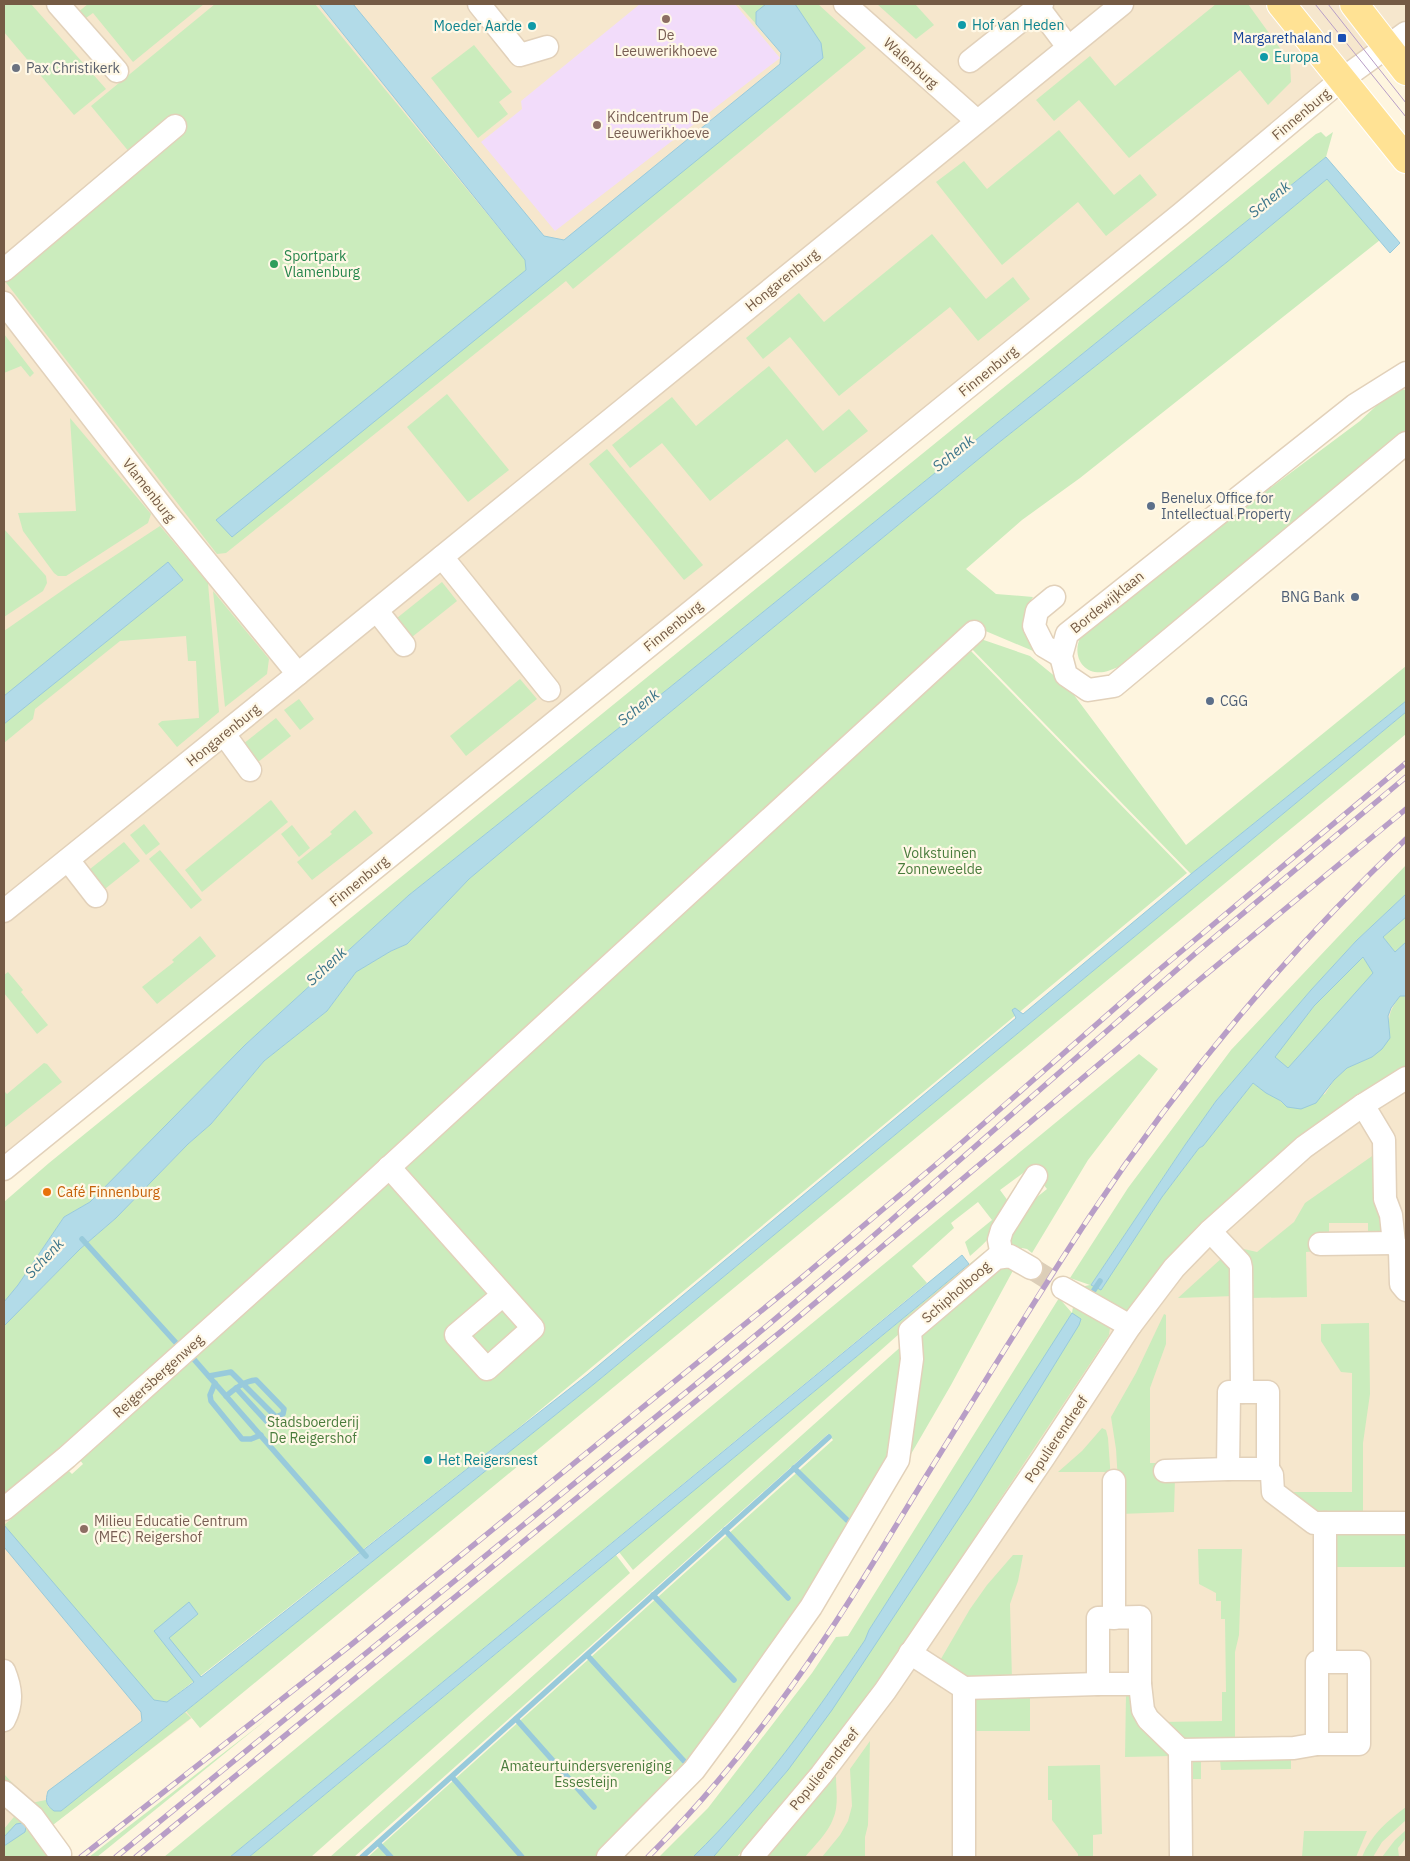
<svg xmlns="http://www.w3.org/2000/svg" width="1410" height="1861" viewBox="0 0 1410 1861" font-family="'IBM Plex Sans',sans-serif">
  <rect width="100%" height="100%" fill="#fef5df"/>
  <g fill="#f6e7cd">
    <polygon points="4,4 1406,4 1406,68 1383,41 1302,99 4,1161"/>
    <polygon points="1406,920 1406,1857 757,1857 804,1743 1141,1245"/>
    <polygon points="4,1479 192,1718 10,1857 4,1857"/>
  </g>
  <polygon fill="#f2dcfa" points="640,4 735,4 780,58 555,231 481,142 522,109 521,101"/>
  <g fill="#cbecbd">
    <polygon points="4,4 31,4 106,89 74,115 4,32"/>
    <polygon points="88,4 204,4 133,62 93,13 83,20 77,13"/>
    <polygon points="215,4 315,4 525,260 526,270 217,520 232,537 821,43 795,4 818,4 866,48 573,289 566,281 226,553 217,554 4,280 135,159 91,106"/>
    <polygon points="738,4 766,4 756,12 756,24"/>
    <polygon points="877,4 915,4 934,25 916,39"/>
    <polygon points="1216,4 1248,4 1290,62 1291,82 1268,105 1240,70 1129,158 1079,100 1054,121 1036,100 1090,56 1115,86"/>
    <polygon points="474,45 512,92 499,102 508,114 478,138 431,78"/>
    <polygon points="1059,130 1114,195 1140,174 1157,195 1106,236 1078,202 1002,265 936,182 964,161 987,189"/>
    <polygon points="1321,132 1326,137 1333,132 1326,157 669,688 409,895 245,1045 90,1202 64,1217 18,1285 4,1302 4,1202 49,1163 1316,134"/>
    <polygon points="1327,179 1380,240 1080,478 1022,520 966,569 996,594 1033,597 1025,609 1023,626 1045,656 969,624 970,650 1187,873 510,1435 167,1702 154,1701 4,1525 69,1471 72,1474 83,1464 76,1455 4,1501 4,1326 80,1249 116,1218 188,1144 211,1124 264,1061 327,1011 356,972 391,951 407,944 469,879 580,786 997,444 1227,262"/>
    <polygon points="932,234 986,299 1013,277 1030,299 978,341 950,307 839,396 790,337 763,359 746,338 799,293 824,322"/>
    <polygon points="4,334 34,373 30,377 21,366 4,373"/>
    <polygon points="769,366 823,431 849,409 868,431 815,473 787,439 710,501 662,443 630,468 612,445 672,397 696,426"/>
    <path d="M1401,389L1406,390V432L1363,465L1331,499L1119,667C1115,668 1109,671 1104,672C1083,675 1072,656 1080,638L1253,501L1360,421L1390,393Z"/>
    <polygon points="447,394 509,470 468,502 407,427"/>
    <polygon points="70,418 151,514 148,523 66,576 58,576 54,573 23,531 18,513 76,511"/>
    <polygon points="607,449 703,565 684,580 589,464"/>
    <polygon points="160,526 208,583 219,712 177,747 158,724 162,721 199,718 196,661 188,661 186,636 120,641 35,709 33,719 4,743 4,724 183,580 168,562 4,696 4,631 73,583"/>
    <polygon points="4,529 46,576 47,583 43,591 4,617"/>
    <polygon points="442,582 457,601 407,641 392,622"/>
    <polygon points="213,591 269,659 267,674 225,707"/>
    <polygon points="975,637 1030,656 1068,687 1186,845 1406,666 1406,701 1191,874 968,645"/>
    <polygon points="520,679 537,699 466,756 450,736"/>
    <polygon points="299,699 314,719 300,730 284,710"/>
    <polygon points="1406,712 1406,734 200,1728 186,1711 594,1384"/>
    <polygon points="276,718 291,736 253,766 238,748"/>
    <polygon points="271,800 288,822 202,892 185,870"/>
    <polygon points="355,810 373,833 312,880 297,862 332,834 330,832"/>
    <polygon points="144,824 160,844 146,855 130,835"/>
    <polygon points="292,825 310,848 299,857 281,834"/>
    <polygon points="124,842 140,861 101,892 85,873"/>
    <polygon points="160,850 202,900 191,909 149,859"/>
    <path d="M1406,865V894L1356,941L1311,990L1216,1101L1185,1145L1091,1285L1101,1289L1162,1197L1199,1148L1203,1146L1253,1083C1264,1092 1278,1097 1287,1107L1325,1094L1334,1080L1347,1068L1372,1057L1390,1038C1388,1017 1388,1013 1400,996H1406V1068L1298,1141L1241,1188L1203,1222L1169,1261L1126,1314L1065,1282L1085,1286L1090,1285L1070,1278L1128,1188L1231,1050Z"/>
    <polygon points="1406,917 1406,942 1395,952 1383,937"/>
    <polygon points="200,936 216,956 157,1004 142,987 174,962 172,960"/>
    <polygon points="1362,956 1374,973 1288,1068 1274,1057 1314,1006"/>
    <polygon points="8,972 23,990 21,992 48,1025 37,1034 4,993 4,975"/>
    <path d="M1139,1054L1158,1069L1088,1160L1032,1253L1027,1249L1022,1248L1017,1252L1004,1240L1021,1210L1047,1189L1030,1168L1000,1190L1011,1205C1003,1224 986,1243 970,1256L965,1242L992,1220L978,1202L951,1223L954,1228L912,1266L927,1283L230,1857H164Z"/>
    <polygon points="44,1063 47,1064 62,1082 4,1128 4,1091 7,1094"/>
    <polygon points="1375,1154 1381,1235 1368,1236 1368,1223 1329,1223 1329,1236 1317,1251 1306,1252 1307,1297 1249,1298 1235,1247 1257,1252 1294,1222 1305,1203"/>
    <polygon points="984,1252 987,1256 633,1570 619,1552"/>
    <polygon points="1223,1257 1232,1266 1234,1296 1178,1298"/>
    <polygon points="997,1265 1016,1265 951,1385 900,1473 621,1857 368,1857 833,1440 828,1434 354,1857 330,1857 905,1343 918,1338"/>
    <path d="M1058,1291L1107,1321L1110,1328L1109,1335L898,1653L851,1720L737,1857H713L788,1770L1073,1314L869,1630L865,1640C813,1717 760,1792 693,1857H659L708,1808L812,1673L836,1637L848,1636L1059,1298L1072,1313L1073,1307Z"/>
    <polygon points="1164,1314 1166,1315 1166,1344 1150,1388 1150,1463 1157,1463 1158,1478 1175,1478 1174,1512 1120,1514 1116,1449 1111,1417 1136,1373"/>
    <polygon points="1369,1323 1370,1394 1363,1443 1363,1517 1322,1518 1280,1492 1352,1492 1352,1373 1341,1372 1321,1341 1321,1324"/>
    <polygon points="1102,1428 1106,1430 1108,1438 1111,1480 1106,1480 1105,1472 1058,1472 1082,1451"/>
    <polygon points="1335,1529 1406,1529 1406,1567 1332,1567"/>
    <polygon points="1198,1549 1242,1549 1239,1635 1235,1652 1235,1744 1187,1744 1161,1722 1222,1721 1222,1692 1226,1692 1225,1619 1221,1619 1221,1601 1216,1601 1216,1593 1199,1584"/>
    <polygon points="616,1555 630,1573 311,1857 249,1857"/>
    <polygon points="1013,1555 1023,1555 1018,1581 1010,1604 1012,1680 966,1680 938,1664 970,1609 987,1585"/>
    <polygon points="1126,1693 1130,1693 1172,1756 1125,1757"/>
    <polygon points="1030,1694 1030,1731 975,1731 975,1757 973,1752 975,1697"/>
    <polygon points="185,1712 191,1718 49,1828 4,1783 4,1774 31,1803 46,1800 48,1807 61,1811"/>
    <polygon points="266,1720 97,1857 89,1857"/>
    <polygon points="870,1741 868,1825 865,1837 865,1857 822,1857 840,1835 848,1821 852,1806 850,1769"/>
    <polygon points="1291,1752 1291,1769 1221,1770 1220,1760 1201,1761 1201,1779 1193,1779 1193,1755"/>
    <polygon points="1100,1765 1102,1834 1093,1835 1093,1857 1078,1857 1078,1854 1052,1820 1052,1800 1048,1800 1048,1766"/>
    <path d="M836,1776C836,1789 839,1806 833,1819C828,1833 814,1846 805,1857H767Z"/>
    <path d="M1406,1807V1820L1382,1842L1373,1857H1362C1371,1835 1387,1821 1406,1807Z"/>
    <polygon points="18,1812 42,1840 38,1843 49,1857 4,1857 4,1829"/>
    <polygon points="1406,1830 1406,1838 1398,1848 1399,1857 1382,1857 1395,1840"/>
    <polygon points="1304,1831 1367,1831 1356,1857 1302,1857"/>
  </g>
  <g fill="#b2dbe8" stroke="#98cadb" fill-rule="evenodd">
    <polygon points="319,4 353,4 544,236 564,240 780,64 781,53 756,24 756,12 766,4 795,4 821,43 823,58 232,537 216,520 526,270 525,260"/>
    <polygon points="1326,157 1400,243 1390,253 1327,179 1227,262 997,444 580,786 469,879 407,944 391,951 356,972 327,1011 264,1061 211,1124 188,1144 116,1218 80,1249 4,1326 4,1302 18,1285 64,1217 90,1202 245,1045 409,895 669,688"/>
    <polygon points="168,562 183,580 4,724 4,696"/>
    <path d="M1406,701V712L594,1384L61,1811H54C46,1805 45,1801 48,1791L142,1721L141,1712L4,1547V1525L154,1700L167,1702L194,1682L154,1631L189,1602L198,1614L169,1638L201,1677L587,1375L1016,1018L1012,1010L1015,1008L1023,1014L1191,874Z"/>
    <path d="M1406,894V917L1383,937L1395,952L1406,942V996H1400L1391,1008L1388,1016L1390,1038L1382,1049L1372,1057L1347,1068L1334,1080L1316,1103L1301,1109L1287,1107L1281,1101L1266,1093L1253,1083L1203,1146L1199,1148L1162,1197L1101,1290L1091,1285L1185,1145L1216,1101L1311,990L1356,941ZM1363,957L1373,973L1288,1068L1275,1057L1314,1006Z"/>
    <polygon points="962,1255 969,1264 249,1857 230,1857"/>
    <path d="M1072,1313L1081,1319L1079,1325L973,1497L832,1710L788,1770L715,1855L713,1857H693C760,1792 813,1717 865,1640L869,1630Z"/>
    <polygon points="22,1823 26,1827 25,1832 4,1846 4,1837 16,1824"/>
  </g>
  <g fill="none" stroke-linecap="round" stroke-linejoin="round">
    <g stroke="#98cadb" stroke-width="5.5">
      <polyline points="82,1239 178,1345"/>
      <polyline points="1094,1290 1100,1281"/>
      <polyline points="191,1356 366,1556"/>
      <path d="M209,1376L231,1372L276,1417L283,1414L284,1409L256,1380C244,1381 236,1388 226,1396"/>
      <polyline points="215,1383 210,1395 211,1401 242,1439 251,1439 261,1435"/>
      <polyline points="236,1388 269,1424 274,1423 276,1417"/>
      <polyline points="794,1468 847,1520"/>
      <polyline points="725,1530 788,1598"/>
      <polyline points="653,1595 734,1680"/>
      <polyline points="588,1656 684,1761"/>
      <polyline points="516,1719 594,1807"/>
      <polyline points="452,1777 522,1857"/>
      <polyline points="378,1843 391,1857"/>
      <polyline points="362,1857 829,1437"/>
    </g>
    <polyline stroke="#dcceb8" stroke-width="22" stroke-dasharray="22 11" stroke-linecap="butt" points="1031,1268 1063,1288"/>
    <defs>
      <g id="minor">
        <polyline points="58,4 117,71"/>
        <polyline points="479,4 520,55 547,47"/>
        <polyline points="845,4 977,121"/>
        <polyline points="1038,7 1068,47"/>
        <polyline points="970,61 1042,4"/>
        <polyline points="4,270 175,126"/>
        <polyline points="4,303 168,515 298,674"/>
        <polyline points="1406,373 1355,405 1067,634 1061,656 1066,675 1088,690 1114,686 1406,443"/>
        <polyline points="442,557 549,690"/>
        <polyline points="1054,597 1037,611 1034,626 1044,646 1061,656"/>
        <polyline points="377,611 404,645"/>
        <polyline points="224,734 250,770"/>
        <polyline points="68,860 96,896"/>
        <polyline points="4,911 298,674 1122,4"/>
        <polyline points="1363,1105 1384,1140 1385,1199 1391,1215 1394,1243 1400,1251 1401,1284 1406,1290"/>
        <polyline points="389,1167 533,1328 487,1369 456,1335 503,1295"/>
        <polyline points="4,1169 1181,214 1341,80 1406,33"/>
        <polyline points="1210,1231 1240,1263 1241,1268 1242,1392"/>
        <polyline points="1320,1244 1394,1243"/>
        <polyline points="1002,1256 999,1240 1002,1230 1036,1176"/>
        <polyline points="1063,1288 1130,1326"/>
        <polygon points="1229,1392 1268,1392 1268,1469 1228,1469"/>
        <polyline points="1268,1469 1272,1475 1273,1492 1314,1523 1325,1523 1325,1662"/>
        <polyline points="1165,1471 1228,1469"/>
        <polyline points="4,1509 67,1457 336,1216 974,632"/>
        <polyline points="1325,1523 1406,1523"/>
        <polygon points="1140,1617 1140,1684 1098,1684 1098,1618"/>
        <polyline points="1114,1618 1114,1481"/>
        <polyline points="910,1653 964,1688 964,1857"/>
        <rect x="1317" y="1662" width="42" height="82"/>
        <path d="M4,1671C11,1688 13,1703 4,1720"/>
        <polyline points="1140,1684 1143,1710 1148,1719 1180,1750 1294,1748 1317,1744"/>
        <polyline points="964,1688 1098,1684"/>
        <polyline points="1180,1750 1181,1857"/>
        <polyline points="4,1792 33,1817 60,1854"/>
        <polyline points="608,1857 694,1770 728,1724 811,1607 898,1460 912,1359 910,1331 996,1258 1010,1256 1031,1268"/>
        <polyline points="752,1857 821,1775 885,1691 1044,1457 1130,1326 1174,1268 1210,1231 1304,1147 1363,1105 1406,1078"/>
      </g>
      <g id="major">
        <polyline points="1281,4 1406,159"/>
        <polyline points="1354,4 1406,71"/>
      </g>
    </defs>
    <use href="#minor" stroke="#e2d1ba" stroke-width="25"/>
    <use href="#major" stroke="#fff" stroke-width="30"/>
    <use href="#minor" stroke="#fff" stroke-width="22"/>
    <use href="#major" stroke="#ffe294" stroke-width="28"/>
    <g stroke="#b89ec7" stroke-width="1">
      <polyline points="1315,4 1406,117"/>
      <polyline points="1328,4 1406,103"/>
    </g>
    <defs>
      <g id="rail">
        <polyline points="81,1857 352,1644 799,1280 958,1146 1147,980 1406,763"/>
        <polyline points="116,1857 749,1341 864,1244 1197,952 1406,777"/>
        <polyline points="136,1857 783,1330 1198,981 1406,809"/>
        <path d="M648,1857C713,1792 770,1720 821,1644C860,1587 894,1528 930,1470C983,1385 1035,1299 1090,1216C1181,1079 1287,952 1406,839"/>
      </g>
    </defs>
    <use href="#rail" stroke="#b89ec7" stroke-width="5.5"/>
    <use href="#rail" stroke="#fff8e6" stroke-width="4" stroke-dasharray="11" stroke-linecap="butt"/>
  </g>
  <g fill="#8d6e63" stroke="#fff8e6" stroke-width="2">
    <circle cx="666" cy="19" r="5"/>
    <circle cx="597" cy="125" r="5"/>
    <circle cx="84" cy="1529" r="5"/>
  </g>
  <g fill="#0f9aa8" stroke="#fff8e6" stroke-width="2">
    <circle cx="962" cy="25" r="5"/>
    <circle cx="532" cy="26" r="5"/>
    <circle cx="1264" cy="57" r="5"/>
    <circle cx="428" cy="1460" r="5"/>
  </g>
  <rect fill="#1a4fb4" stroke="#fff8e6" stroke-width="2" x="1337" y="33" width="10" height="10" rx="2.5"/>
  <circle fill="#6b7280" stroke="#fff8e6" stroke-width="2" cx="16" cy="68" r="5"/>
  <circle fill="#2e9e5b" stroke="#fff8e6" stroke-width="2" cx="274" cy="264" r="5"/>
  <g fill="#5c6f8a" stroke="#fff8e6" stroke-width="2">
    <circle cx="1151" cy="506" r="5"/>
    <circle cx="1355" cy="597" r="5"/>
    <circle cx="1210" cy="701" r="5"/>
  </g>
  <circle fill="#e8710a" stroke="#fff8e6" stroke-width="2" cx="47" cy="1192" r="5"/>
  <g text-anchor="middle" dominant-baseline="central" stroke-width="4.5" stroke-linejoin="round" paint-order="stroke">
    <g font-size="14" fill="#0d838f" stroke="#fff8e6" text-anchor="start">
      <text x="972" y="25">Hof van Heden</text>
      <text x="522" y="26" text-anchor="end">Moeder Aarde</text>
      <text x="1274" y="57">Europa</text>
      <text x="438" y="1460">Het Reigersnest</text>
    </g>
    <g font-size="14" fill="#785e54" stroke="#fff8e6" text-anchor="start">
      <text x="666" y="35" text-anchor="middle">De<tspan x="666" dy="16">Leeuwerikhoeve</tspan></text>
      <text x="607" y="117">Kindcentrum De<tspan x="607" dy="16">Leeuwerikhoeve</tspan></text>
      <text x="94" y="1521">Milieu Educatie Centrum<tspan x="94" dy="16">(MEC) Reigershof</tspan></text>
    </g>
    <g font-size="14" fill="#164399" stroke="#fff8e6" text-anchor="end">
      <text x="1332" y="38">Margarethaland</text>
    </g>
    <g font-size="14" fill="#755b45" stroke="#fff8e6">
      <text transform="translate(911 63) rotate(42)">Walenburg</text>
      <text transform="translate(1301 114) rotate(-40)">Finnenburg</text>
      <text transform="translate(782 280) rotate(-39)">Hongarenburg</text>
      <text transform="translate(988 371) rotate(-39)">Finnenburg</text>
      <text transform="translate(149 490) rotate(52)">Vlamenburg</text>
      <text transform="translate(1107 602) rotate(-39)">Bordewijklaan</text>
      <text transform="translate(673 626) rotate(-39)">Finnenburg</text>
      <text transform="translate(223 735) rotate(-39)">Hongarenburg</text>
      <text transform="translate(359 881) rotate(-39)">Finnenburg</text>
      <text transform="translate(956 1292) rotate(-41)">Schipholboog</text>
      <text transform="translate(158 1376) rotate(-42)">Reigersbergenweg</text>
      <text transform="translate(1056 1439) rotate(-56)">Populierendreef</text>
      <text transform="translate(824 1769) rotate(-51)">Populierendreef</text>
    </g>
    <g font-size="14" fill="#5b616d" stroke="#fff8e6" text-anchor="start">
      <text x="26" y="68">Pax Christikerk</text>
    </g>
    <g font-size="14" fill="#27864d" stroke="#fff8e6" text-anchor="start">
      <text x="284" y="256">Sportpark<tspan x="284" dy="16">Vlamenburg</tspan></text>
    </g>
    <g font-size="14" fill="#4e5e75" stroke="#fff8e6" text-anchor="start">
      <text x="1161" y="498">Benelux Office for<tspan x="1161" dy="16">Intellectual Property</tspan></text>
      <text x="1345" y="597" text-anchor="end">BNG Bank</text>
      <text x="1220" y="701">CGG</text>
    </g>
    <g font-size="14" fill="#497c3c" stroke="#fff8e6">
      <text x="940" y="853">Volkstuinen<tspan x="940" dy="16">Zonneweelde</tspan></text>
      <text x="313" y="1422">Stadsboerderij<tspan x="313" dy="16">De Reigershof</tspan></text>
      <text x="586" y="1766">Amateurtuindersvereniging<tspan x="586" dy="16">Essesteijn</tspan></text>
    </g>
    <g font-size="14" fill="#c56008" stroke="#fff8e6" text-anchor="start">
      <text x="57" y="1192">Café Finnenburg</text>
    </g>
    <g font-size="15" font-style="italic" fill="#3d768b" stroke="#fff8e6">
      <text transform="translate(1269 199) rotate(-39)">Schenk</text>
      <text transform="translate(953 453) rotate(-39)">Schenk</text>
      <text transform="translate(638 707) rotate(-39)">Schenk</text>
      <text transform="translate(326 966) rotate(-43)">Schenk</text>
      <text transform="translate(44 1258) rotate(-46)">Schenk</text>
    </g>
  </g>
  <rect width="1410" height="1861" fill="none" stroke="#755b45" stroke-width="10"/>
</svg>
